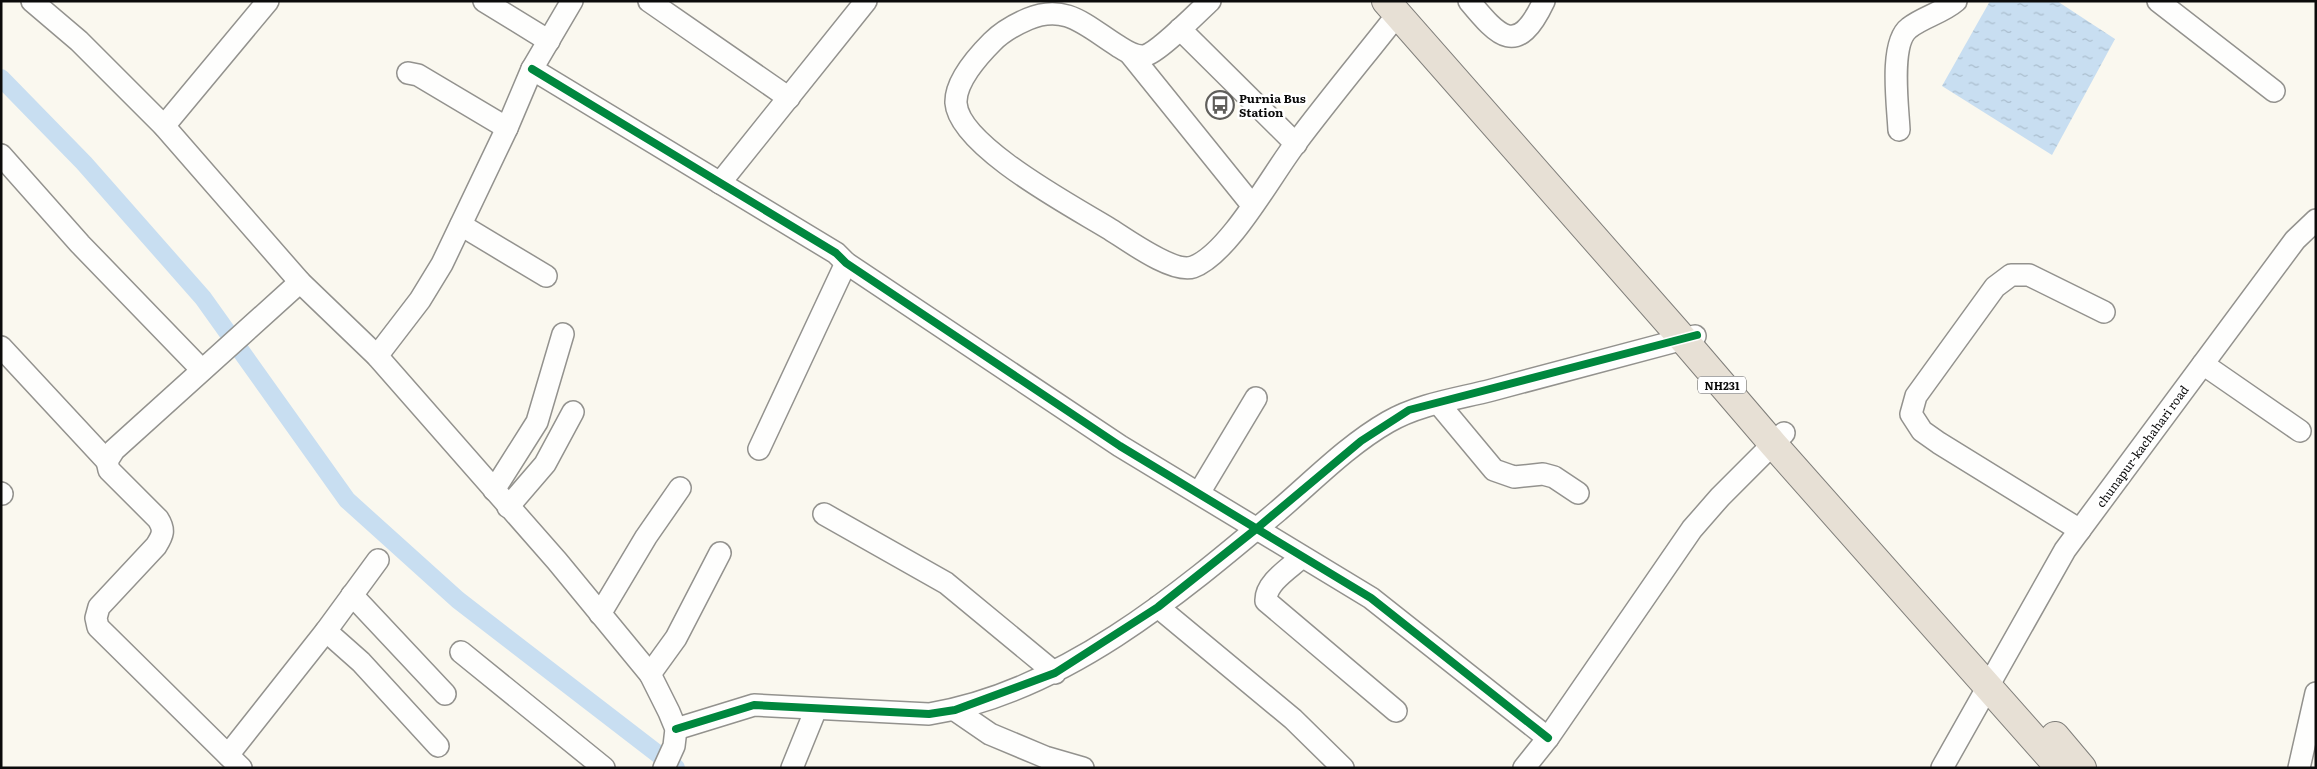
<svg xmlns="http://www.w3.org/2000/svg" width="2317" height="769" viewBox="0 0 2317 769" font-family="Literata,serif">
  <defs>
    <pattern id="water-ripples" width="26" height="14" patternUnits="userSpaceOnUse" patternTransform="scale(1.25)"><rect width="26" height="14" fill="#c8def1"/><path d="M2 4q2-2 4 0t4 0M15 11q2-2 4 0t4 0" fill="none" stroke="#aabdcd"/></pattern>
  </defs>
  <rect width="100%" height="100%" fill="#faf8ef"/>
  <polygon fill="url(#water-ripples)" points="1990,1 2057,1 2115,39 2052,155 1942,86"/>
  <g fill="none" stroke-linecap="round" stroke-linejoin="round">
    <polyline stroke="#c8def1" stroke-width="18" points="1,78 84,163 203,298 347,500 458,600 676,768"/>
    <defs>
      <g id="minor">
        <polyline points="32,1 79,41 164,126 300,282 377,356 557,561 650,674 669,712 676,729 674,746 664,768"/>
        <polyline points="484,1 549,41"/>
        <polyline points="649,1 789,98"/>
        <path d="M1210,1C1198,12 1158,53 1144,56C1134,57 1126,51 1118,46C1086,26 1066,3 1028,19C1014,25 1002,32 992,42C978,56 955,82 956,103C959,146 1072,206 1108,228C1126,239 1173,274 1193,267C1229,254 1272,174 1296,143C1329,99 1364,57 1397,15"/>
        <path d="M1469,1C1499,37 1517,58 1544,1"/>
        <polyline points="2158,1 2274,91"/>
        <polyline points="1180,29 1296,144"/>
        <polyline points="1131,55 1252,205"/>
        <polyline points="532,69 836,253 846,263 1120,446 1371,598 1548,738"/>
        <polyline points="408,73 418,75 507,128"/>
        <polyline points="164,126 268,1"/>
        <path d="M1899,130C1898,107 1889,43 1909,28C1923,17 1942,13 1956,1"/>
        <polyline points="1,155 80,244 202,370"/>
        <polyline points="720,183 866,1"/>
        <polyline points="461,225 546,276"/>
        <polyline points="1,347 107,461"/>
        <polyline points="377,356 420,300 442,264 507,128 532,69 572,1"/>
        <polyline points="2203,364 2300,431"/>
        <polyline points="1439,404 1494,470 1514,477 1543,474 1554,477 1578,493"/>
        <polyline points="759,449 846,263"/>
        <polyline points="494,490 537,422 563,334"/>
        <polyline points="1,493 2,494"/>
        <polyline points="1199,493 1256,398"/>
        <polyline points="508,507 545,464 573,412"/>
        <polyline points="824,514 946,583 1055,673"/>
        <polyline points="2080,530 1939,443 1922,431 1911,414 1916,396 1995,287 2011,275 2029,275 2104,312"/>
        <path d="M1302,557C1290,568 1265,583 1266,601L1396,711"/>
        <polyline points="352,595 445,694"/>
        <polyline points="1158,607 1293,719 1343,768"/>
        <polyline points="600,614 646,537 680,488"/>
        <polyline points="326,631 361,662 438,746"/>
        <polyline points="461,652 604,768"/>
        <polyline points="650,674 676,638 720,553"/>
        <polyline points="955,710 990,734 1045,757 1083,768"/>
        <path d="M676,729L754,705L929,714C1063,692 1178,595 1279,510C1314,480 1348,445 1388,422C1419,404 1457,399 1492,390C1559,372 1627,354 1695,336"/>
        <polyline points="228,755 326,631 378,560"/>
        <path d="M241,768L98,627L96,618L99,607L156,546C163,535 165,530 158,519L109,470L107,461L114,450L300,282"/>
        <polyline points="792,768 816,709"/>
        <polyline points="1524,768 1548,738 1692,529 1720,497 1784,433"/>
        <polyline points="1942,768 2065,550 2295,240 2316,220"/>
        <polyline points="2299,768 2316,693"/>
      </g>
      <g id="highway">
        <polyline points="1386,1 1683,339 1773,444 2060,768"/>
        <polyline points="2055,736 2082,768"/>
      </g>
    </defs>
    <use href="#minor" stroke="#93928e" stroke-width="24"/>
    <use href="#highway" stroke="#807f7b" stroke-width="30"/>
    <use href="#minor" stroke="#fefefd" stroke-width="21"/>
    <use href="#highway" stroke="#e7e0d5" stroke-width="28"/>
    <defs>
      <g id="cycleway">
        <polyline points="532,69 836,253 846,263 1120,446 1371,598 1548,738"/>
        <polyline points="676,729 754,705 929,714 955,710 1055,673 1158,607 1256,529 1361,441 1409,410 1697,335"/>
      </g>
    </defs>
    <use href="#cycleway" stroke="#fff" stroke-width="11"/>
    <use href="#cycleway" stroke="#00873e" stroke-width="8"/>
  </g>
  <defs>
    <symbol id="bus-ring" viewBox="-11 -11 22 22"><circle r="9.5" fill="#fff" stroke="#5f5e5b" stroke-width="1.5"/><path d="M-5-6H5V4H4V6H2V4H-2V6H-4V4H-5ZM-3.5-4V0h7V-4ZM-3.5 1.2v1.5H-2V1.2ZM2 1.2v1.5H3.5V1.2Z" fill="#5f5e5b"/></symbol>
  </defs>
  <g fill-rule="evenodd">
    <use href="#bus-ring" x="1204" y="89" width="32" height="32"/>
  </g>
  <g text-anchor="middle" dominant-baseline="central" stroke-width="5" stroke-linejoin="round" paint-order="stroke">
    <rect fill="#fff" stroke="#545454" stroke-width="1" x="1698" y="376.5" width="48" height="17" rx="4"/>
    <g font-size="11" font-weight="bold" fill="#0b0b0b">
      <text x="1722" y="385">NH231</text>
    </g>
    <g font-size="12" font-weight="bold" fill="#0b0b0b" stroke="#fff" text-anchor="start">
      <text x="1239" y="98">Purnia Bus<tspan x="1239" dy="14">Station</tspan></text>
    </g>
    <g font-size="12" fill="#0b0b0b" stroke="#fff">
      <text transform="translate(2142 446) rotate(-54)">chunapur-kachahari road</text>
    </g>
  </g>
  <rect width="2317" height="769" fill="none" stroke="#0b0b0b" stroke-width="5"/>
</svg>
